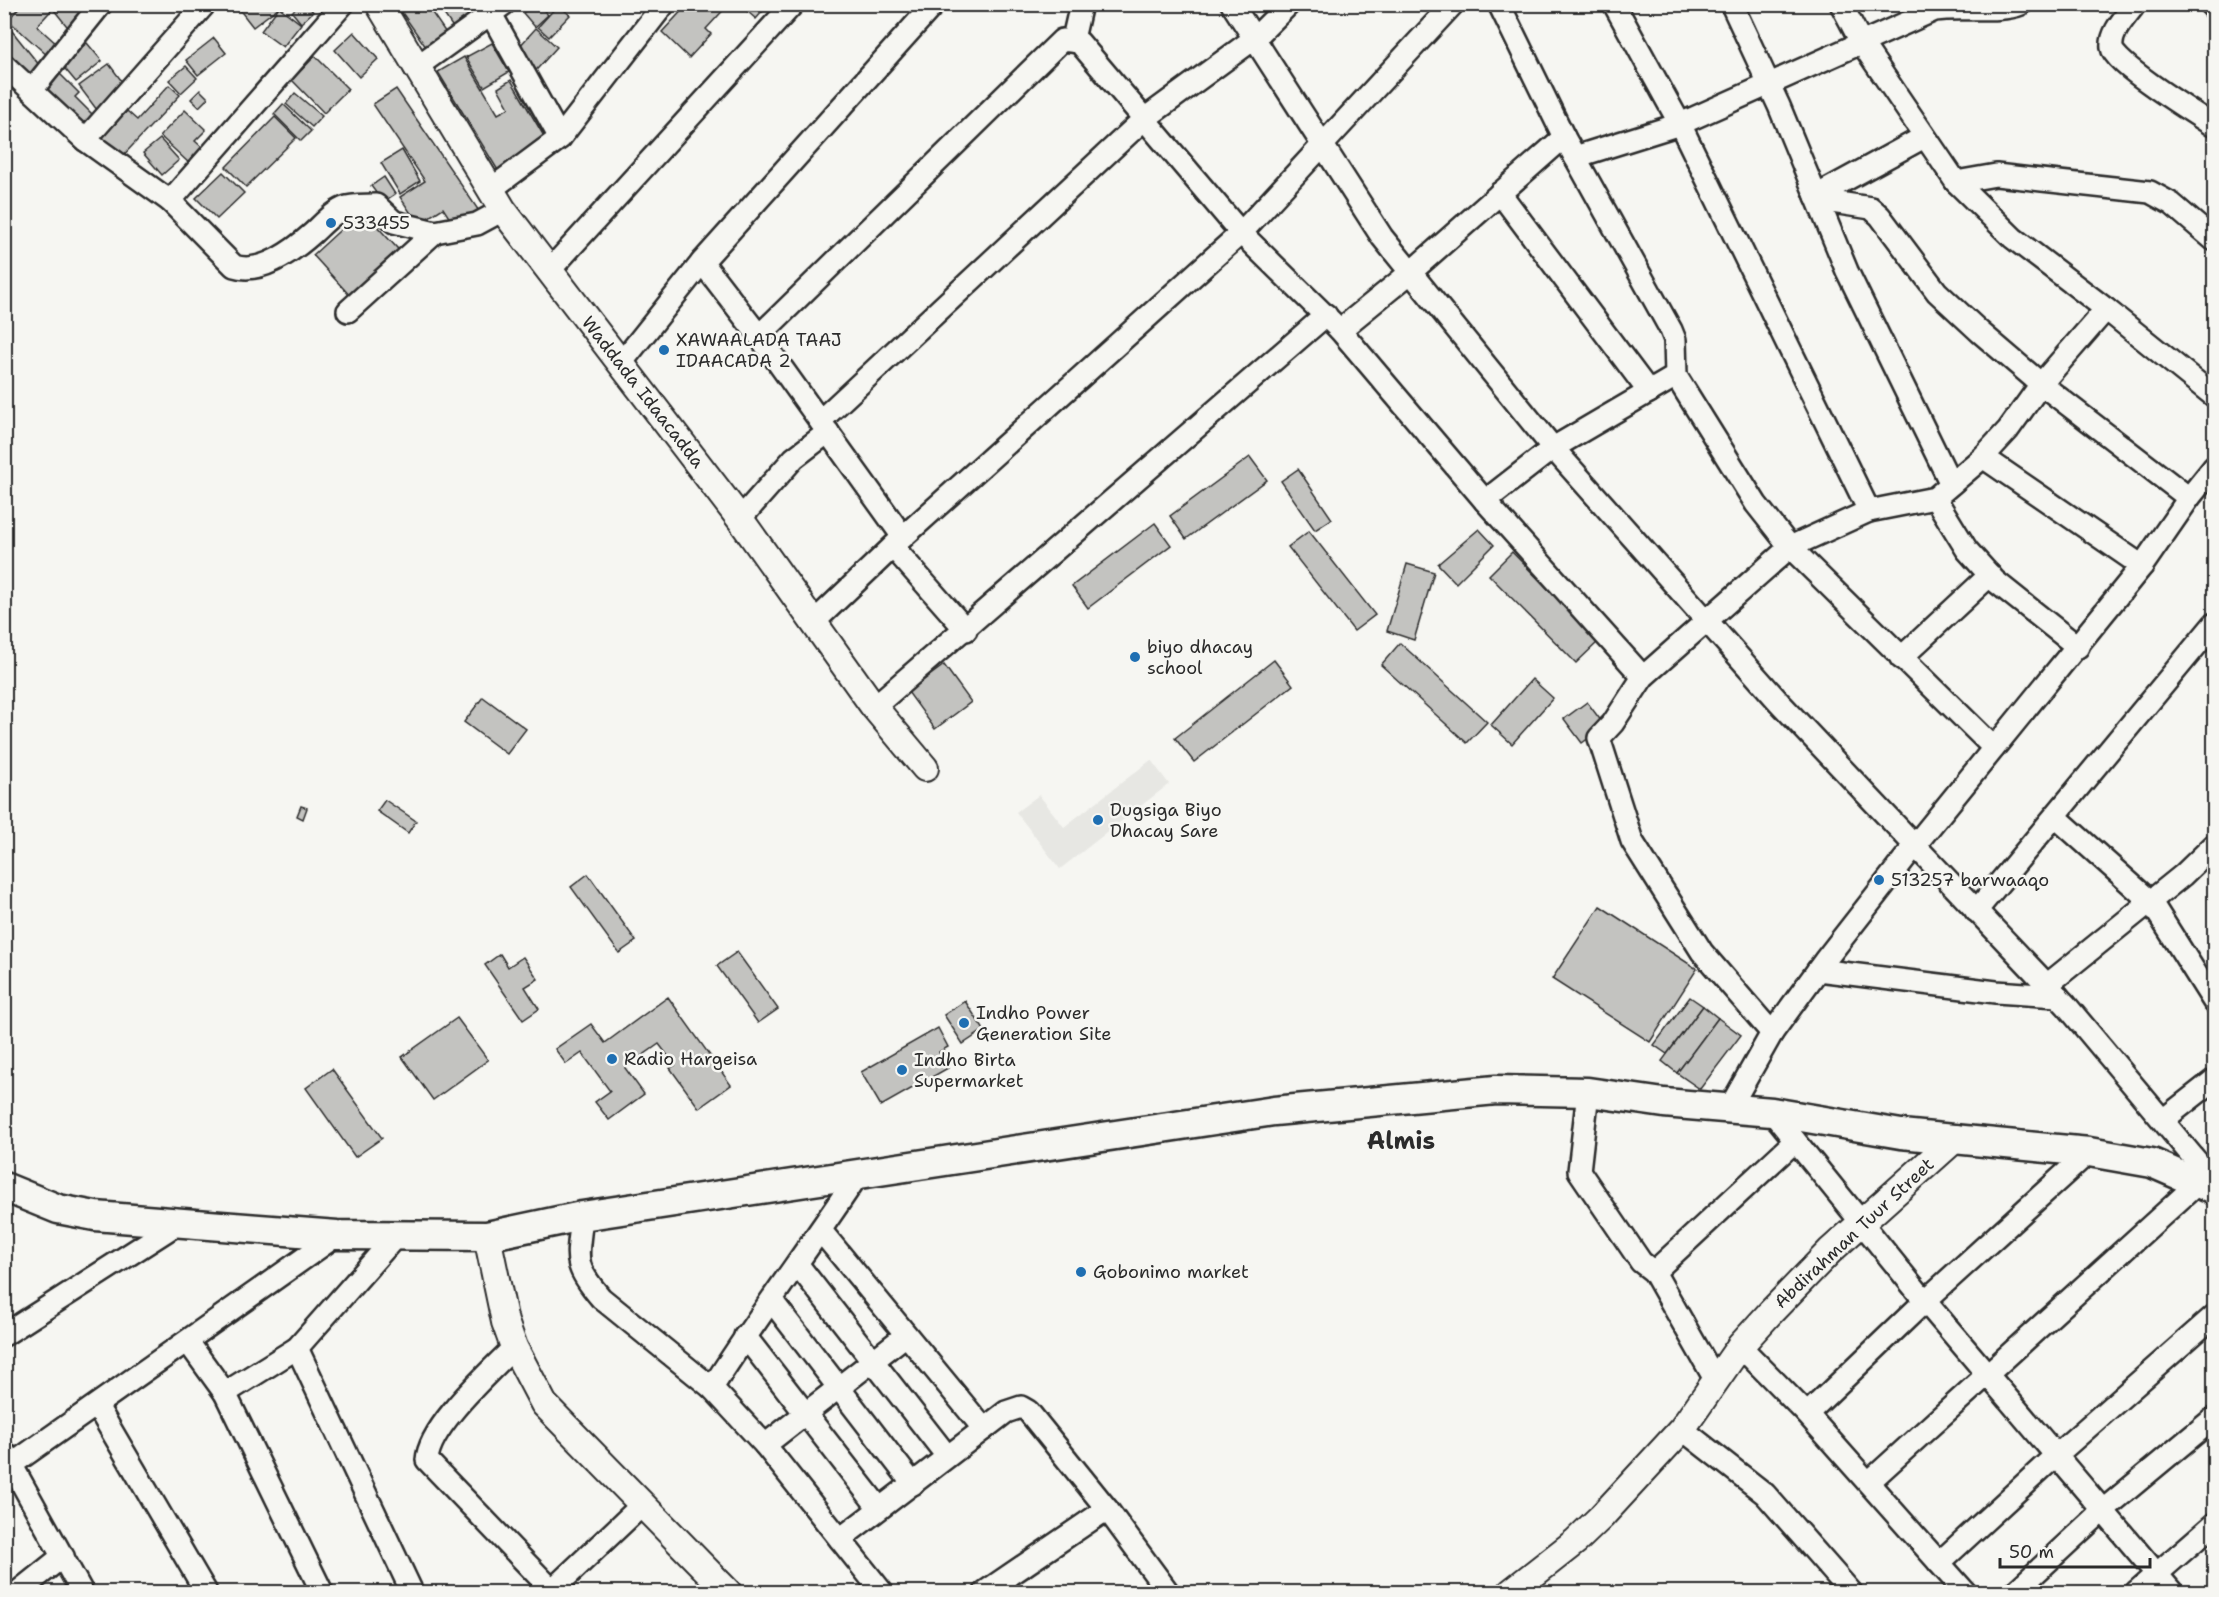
<svg xmlns="http://www.w3.org/2000/svg" width="2219" height="1597" viewBox="0 0 2219 1597" font-family="'Shantell Sans',sans-serif">
  <rect width="100%" height="100%" fill="#f6f6f2"/>
  <filter id="ink" filterUnits="userSpaceOnUse"><feTurbulence type="fractalNoise" baseFrequency=".0167" numOctaves="2"/><feDisplacementMap in="SourceGraphic" scale="12" xChannelSelector="R" yChannelSelector="G"/><feConvolveMatrix kernelMatrix="1 2 1 2 8 2 1 2 1" color-interpolation-filters="sRGB"/></filter>
  <g filter="url(#ink)">
    <polygon fill="#e7e7e3" points="1151,760 1169,784 1060,869 1016,812 1039,795 1064,827"/>
    <g fill="#c3c3c0" stroke="#2b2b2b" stroke-width="1.5">
      <polygon points="22,4 57,4 37,26 59,46 49,57 8,20"/>
      <polygon points="60,4 97,4 70,30 54,10"/>
      <polygon points="235,4 277,4 279,7 253,27"/>
      <polygon points="300,4 307,4 313,12 301,23 292,12"/>
      <polygon points="396,4 426,4 448,36 428,50"/>
      <polygon points="437,4 475,4 480,11 454,29"/>
      <polygon points="532,4 538,4 548,15 535,27 523,13"/>
      <polygon points="688,4 729,4 706,29 711,34 689,58 662,32"/>
      <polygon points="739,4 769,4 756,19"/>
      <polygon points="558,5 570,15 549,37 538,27"/>
      <polygon points="279,7 301,24 283,47 261,31"/>
      <polygon points="4,21 40,66 20,82 4,62"/>
      <polygon points="536,28 557,47 530,77 509,58"/>
      <polygon points="354,32 378,59 359,77 335,50"/>
      <polygon points="214,38 226,53 198,75 186,60"/>
      <polygon points="87,43 102,61 76,82 61,64"/>
      <polygon points="492,43 509,72 484,87 466,57"/>
      <polygon points="315,56 348,89 324,113 292,80"/>
      <polygon points="464,57 498,114 509,108 498,88 511,80 548,143 499,172 438,72"/>
      <polygon points="109,64 127,88 97,110 79,86"/>
      <polygon points="186,66 197,78 181,93 169,80"/>
      <polygon points="59,73 79,93 75,97 95,117 79,132 39,92"/>
      <polygon points="169,85 180,95 117,162 97,143 127,111 137,120"/>
      <polygon points="396,89 481,214 457,230 443,208 418,224 400,197 425,181 373,104"/>
      <polygon points="200,90 208,98 199,107 191,99"/>
      <polygon points="295,93 322,116 312,127 286,104"/>
      <polygon points="283,104 311,131 301,141 274,114"/>
      <polygon points="185,110 206,130 195,141 204,149 190,164 160,136"/>
      <polygon points="275,117 296,138 246,187 226,167"/>
      <polygon points="160,139 179,160 162,175 143,153"/>
      <polygon points="402,150 420,181 400,194 381,163"/>
      <polygon points="223,172 244,193 217,219 196,198"/>
      <polygon points="384,177 395,194 383,202 371,186"/>
      <polygon points="362,210 408,260 353,299 313,255"/>
      <polygon points="1250,457 1267,480 1186,539 1170,516"/>
      <polygon points="1298,469 1332,519 1315,530 1281,481"/>
      <polygon points="1155,523 1171,545 1088,608 1072,586"/>
      <polygon points="1479,529 1494,545 1456,583 1438,564"/>
      <polygon points="1309,531 1375,615 1354,631 1288,547"/>
      <polygon points="1512,552 1599,641 1576,663 1489,575"/>
      <polygon points="1407,564 1434,572 1414,640 1387,631"/>
      <polygon points="1400,643 1487,722 1467,743 1381,665"/>
      <polygon points="1274,660 1293,685 1194,762 1175,738"/>
      <polygon points="944,665 971,702 935,729 908,692"/>
      <polygon points="1532,679 1553,698 1512,744 1491,725"/>
      <polygon points="483,697 526,729 507,754 464,722"/>
      <polygon points="1587,702 1605,726 1582,743 1564,719"/>
      <polygon points="385,800 416,821 408,833 377,811"/>
      <polygon points="301,806 307,808 303,819 297,816"/>
      <polygon points="588,874 636,941 619,953 571,887"/>
      <polygon points="1600,906 1697,969 1650,1042 1552,979"/>
      <polygon points="737,952 778,1009 758,1023 717,966"/>
      <polygon points="500,954 508,967 523,957 538,979 525,987 539,1009 523,1020 485,965"/>
      <polygon points="668,997 731,1085 699,1108 670,1068 675,1065 659,1044 625,1068 644,1094 609,1120 595,1102 610,1091 582,1053 566,1064 555,1049 591,1024 605,1043"/>
      <polygon points="1690,997 1703,1006 1667,1054 1654,1045"/>
      <polygon points="965,1001 984,1030 963,1044 944,1015"/>
      <polygon points="1703,1006 1718,1018 1677,1073 1662,1061"/>
      <polygon points="457,1018 488,1060 433,1100 402,1057"/>
      <polygon points="1718,1018 1741,1035 1700,1089 1677,1073"/>
      <polygon points="938,1028 948,1047 939,1052 948,1068 881,1106 861,1072"/>
      <polygon points="332,1069 382,1138 355,1157 306,1088"/>
    </g>
    <g fill="none" stroke-linecap="round" stroke-linejoin="round">
      <defs>
        <g id="minor">
          <polyline points="1232,4 1382,237 1553,448 1779,702 2066,1005 2214,1182"/>
          <polyline points="1499,4 1564,137 1671,330 1675,340 1676,376 1756,504 1790,547 1994,748"/>
          <polyline points="1614,4 1680,124 1869,511"/>
          <polyline points="1841,4 1861,42 1956,182 2013,238 2106,309"/>
          <path d="M2135,4C2126,17 2110,32 2112,48C2114,64 2197,115 2214,126"/>
          <polyline points="2210,4 2214,8"/>
          <polyline points="1732,5 1779,106 1847,271 1951,484"/>
          <polyline points="491,14 560,138"/>
          <polyline points="1073,39 1081,4"/>
          <path d="M4,65L85,140L170,201L234,266C261,275 294,250 313,233C323,224 334,211 347,207C356,205 367,205 376,205L394,222L435,232L477,224L503,210"/>
          <polyline points="415,68 504,4"/>
          <polyline points="32,90 101,4"/>
          <polyline points="85,140 205,4"/>
          <path d="M1575,157L1680,124L1935,10C1961,6 1999,13 2021,4"/>
          <polyline points="1956,182 1996,175 2150,192 2172,204 2214,240"/>
          <polyline points="490,190 560,138 664,4"/>
          <polyline points="1500,193 1649,392"/>
          <polyline points="1816,196 1924,137"/>
          <polyline points="1819,200 1871,208 1880,216 1937,292 1980,332 2041,384 2189,498"/>
          <polyline points="170,201 343,4"/>
          <polyline points="702,262 759,336 903,537"/>
          <polyline points="549,271 793,4"/>
          <polyline points="348,311 435,232"/>
          <polyline points="1340,330 1411,272 1564,137"/>
          <polyline points="759,336 1062,40 1079,42 1241,233 1340,330 1485,501 1643,677"/>
          <polyline points="622,362 702,262 934,4"/>
          <polyline points="820,421 1143,120 1255,38 1289,4"/>
          <polyline points="1983,457 2142,566"/>
          <polyline points="1935,498 1967,550 1995,581 2078,647"/>
          <polyline points="1485,501 1553,448 1676,376"/>
          <polyline points="740,519 794,458 828,432"/>
          <polyline points="893,547 966,630"/>
          <polyline points="813,623 903,537 1241,233 1453,4"/>
          <polyline points="1901,658 1990,575"/>
          <polyline points="874,707 1326,315"/>
          <polyline points="2057,818 2151,902 2214,1002"/>
          <polyline points="1976,911 2214,624"/>
          <polyline points="1818,970 1996,992 2058,996"/>
          <polyline points="2047,985 2183,875 2214,845"/>
          <polyline points="1772,1033 1702,952 1632,841 1599,738 1613,723 1643,677 1790,547 1869,511 1935,498 1983,457 2008,430 2041,384 2106,309 2214,396"/>
          <polyline points="1588,1092 1579,1171 1641,1262 1654,1272 1716,1381"/>
          <polyline points="1729,1109 1772,1033 1826,959 1916,844 2142,566 2189,498 2214,467"/>
          <polyline points="1772,1112 1925,1301 2172,1592"/>
          <polyline points="2163,1120 2214,1080"/>
          <path d="M582,1216C578,1259 571,1263 601,1298L712,1388L765,1445L882,1592"/>
          <polyline points="821,1231 984,1429"/>
          <polyline points="798,1265 947,1456"/>
          <polyline points="1654,1272 1795,1141"/>
          <polyline points="772,1301 913,1484"/>
          <polyline points="4,1335 177,1224"/>
          <polyline points="745,1336 879,1508"/>
          <polyline points="188,1342 225,1393 322,1592"/>
          <polyline points="1740,1346 1807,1414 1965,1592"/>
          <path d="M514,1347C490,1372 429,1426 427,1460L552,1590"/>
          <polyline points="297,1348 412,1592"/>
          <path d="M712,1388C758,1315 811,1246 859,1173"/>
          <polyline points="225,1393 297,1348 396,1236"/>
          <polyline points="97,1406 206,1592"/>
          <polyline points="1807,1414 1925,1301 2089,1152"/>
          <polyline points="1682,1429 1765,1494 1851,1592"/>
          <polyline points="765,1445 906,1335"/>
          <polyline points="5,1453 82,1592"/>
          <polyline points="4,1470 337,1235"/>
          <polyline points="1869,1482 2199,1182"/>
          <polyline points="840,1539 1006,1412 1021,1407 1028,1411 1107,1509 1168,1592"/>
          <polyline points="1939,1563 2054,1457 2214,1316"/>
          <polyline points="18,1592 63,1556"/>
          <polyline points="550,1592 642,1505"/>
          <polyline points="985,1592 1107,1509"/>
          <polyline points="2015,1592 2102,1511 2214,1418"/>
          <polyline points="2136,1592 2214,1524"/>
        </g>
        <g id="tertiary">
          <polyline points="379,4 503,210 740,519 874,707 925,768"/>
          <polyline points="487,1236 505,1322 514,1347 544,1404 728,1592"/>
          <polyline points="1511,1592 1576,1541 1601,1517 1682,1429 1740,1346 1770,1313 1830,1251 1956,1138"/>
        </g>
        <polyline id="secondary" points="4,1187 58,1209 95,1216 337,1235 487,1236 582,1216 1274,1111 1496,1090 1588,1092 1664,1103 1772,1112 1901,1134 2089,1152 2152,1163 2214,1190"/>
      </defs>
      <use href="#minor" stroke="#2b2b2b" stroke-width="26"/>
      <use href="#tertiary" stroke="#2b2b2b" stroke-width="30"/>
      <use href="#secondary" stroke="#2b2b2b" stroke-width="33"/>
      <use href="#minor" stroke="#f6f6f2" stroke-width="21"/>
      <use href="#tertiary" stroke="#f6f6f2" stroke-width="26"/>
      <use href="#secondary" stroke="#f6f6f2" stroke-width="28"/>
    </g>
  </g>
  <g fill="#1f6fb2" stroke="#f6f6f2" stroke-width="2">
    <circle cx="331" cy="223" r="6"/>
    <circle cx="664" cy="350" r="6"/>
    <circle cx="1135" cy="657" r="6"/>
    <circle cx="1098" cy="820" r="6"/>
    <circle cx="1879" cy="880" r="6"/>
    <circle cx="964" cy="1023" r="6"/>
    <circle cx="612" cy="1059" r="6"/>
    <circle cx="902" cy="1070" r="6"/>
    <circle cx="1081" cy="1272" r="6"/>
  </g>
  <g text-anchor="middle" dominant-baseline="central" stroke-width="5" stroke-linejoin="round" paint-order="stroke">
    <g font-size="18" fill="#2b2b2b" stroke="#f6f6f2" text-anchor="start">
      <text x="343" y="223">533455</text>
      <text x="676" y="340">XAWAALADA TAAJ<tspan x="676" dy="21">IDAACADA 2</tspan></text>
      <text x="1147" y="647">biyo dhacay<tspan x="1147" dy="21">school</tspan></text>
      <text x="1110" y="810">Dugsiga Biyo<tspan x="1110" dy="21">Dhacay Sare</tspan></text>
      <text x="1891" y="880">513257 barwaaqo</text>
      <text x="976" y="1013">Indho Power<tspan x="976" dy="21">Generation Site</tspan></text>
      <text x="624" y="1059">Radio Hargeisa</text>
      <text x="914" y="1060">Indho Birta<tspan x="914" dy="21">Supermarket</tspan></text>
      <text x="1093" y="1272">Gobonimo market</text>
    </g>
    <g font-size="18" fill="#2b2b2b" stroke="#f6f6f2">
      <text transform="translate(643 392) rotate(52)">Waddada Idaacadda</text>
      <text transform="translate(1854 1233) rotate(-43)">Abdirahman Tuur Street</text>
    </g>
    <g font-size="24" font-weight="bold" fill="#2b2b2b" stroke="#f6f6f2">
      <text x="1401" y="1141">Almis</text>
    </g>
  </g>
  <rect width="2219" height="1597" fill="none" stroke="#f6f6f2" stroke-width="24"/>
  <rect x="12" y="12" width="2195" height="1573" fill="none" stroke="#2b2b2b" stroke-width="2" filter="url(#ink)"/>
  <path d="M2000 1558v9h150v-9" fill="none" stroke="#2b2b2b" stroke-width="3"/>
  <text x="2009" y="1558" font-size="18" fill="#2b2b2b" stroke="#f6f6f2" stroke-width="4.5" paint-order="stroke">50 m</text>
</svg>
